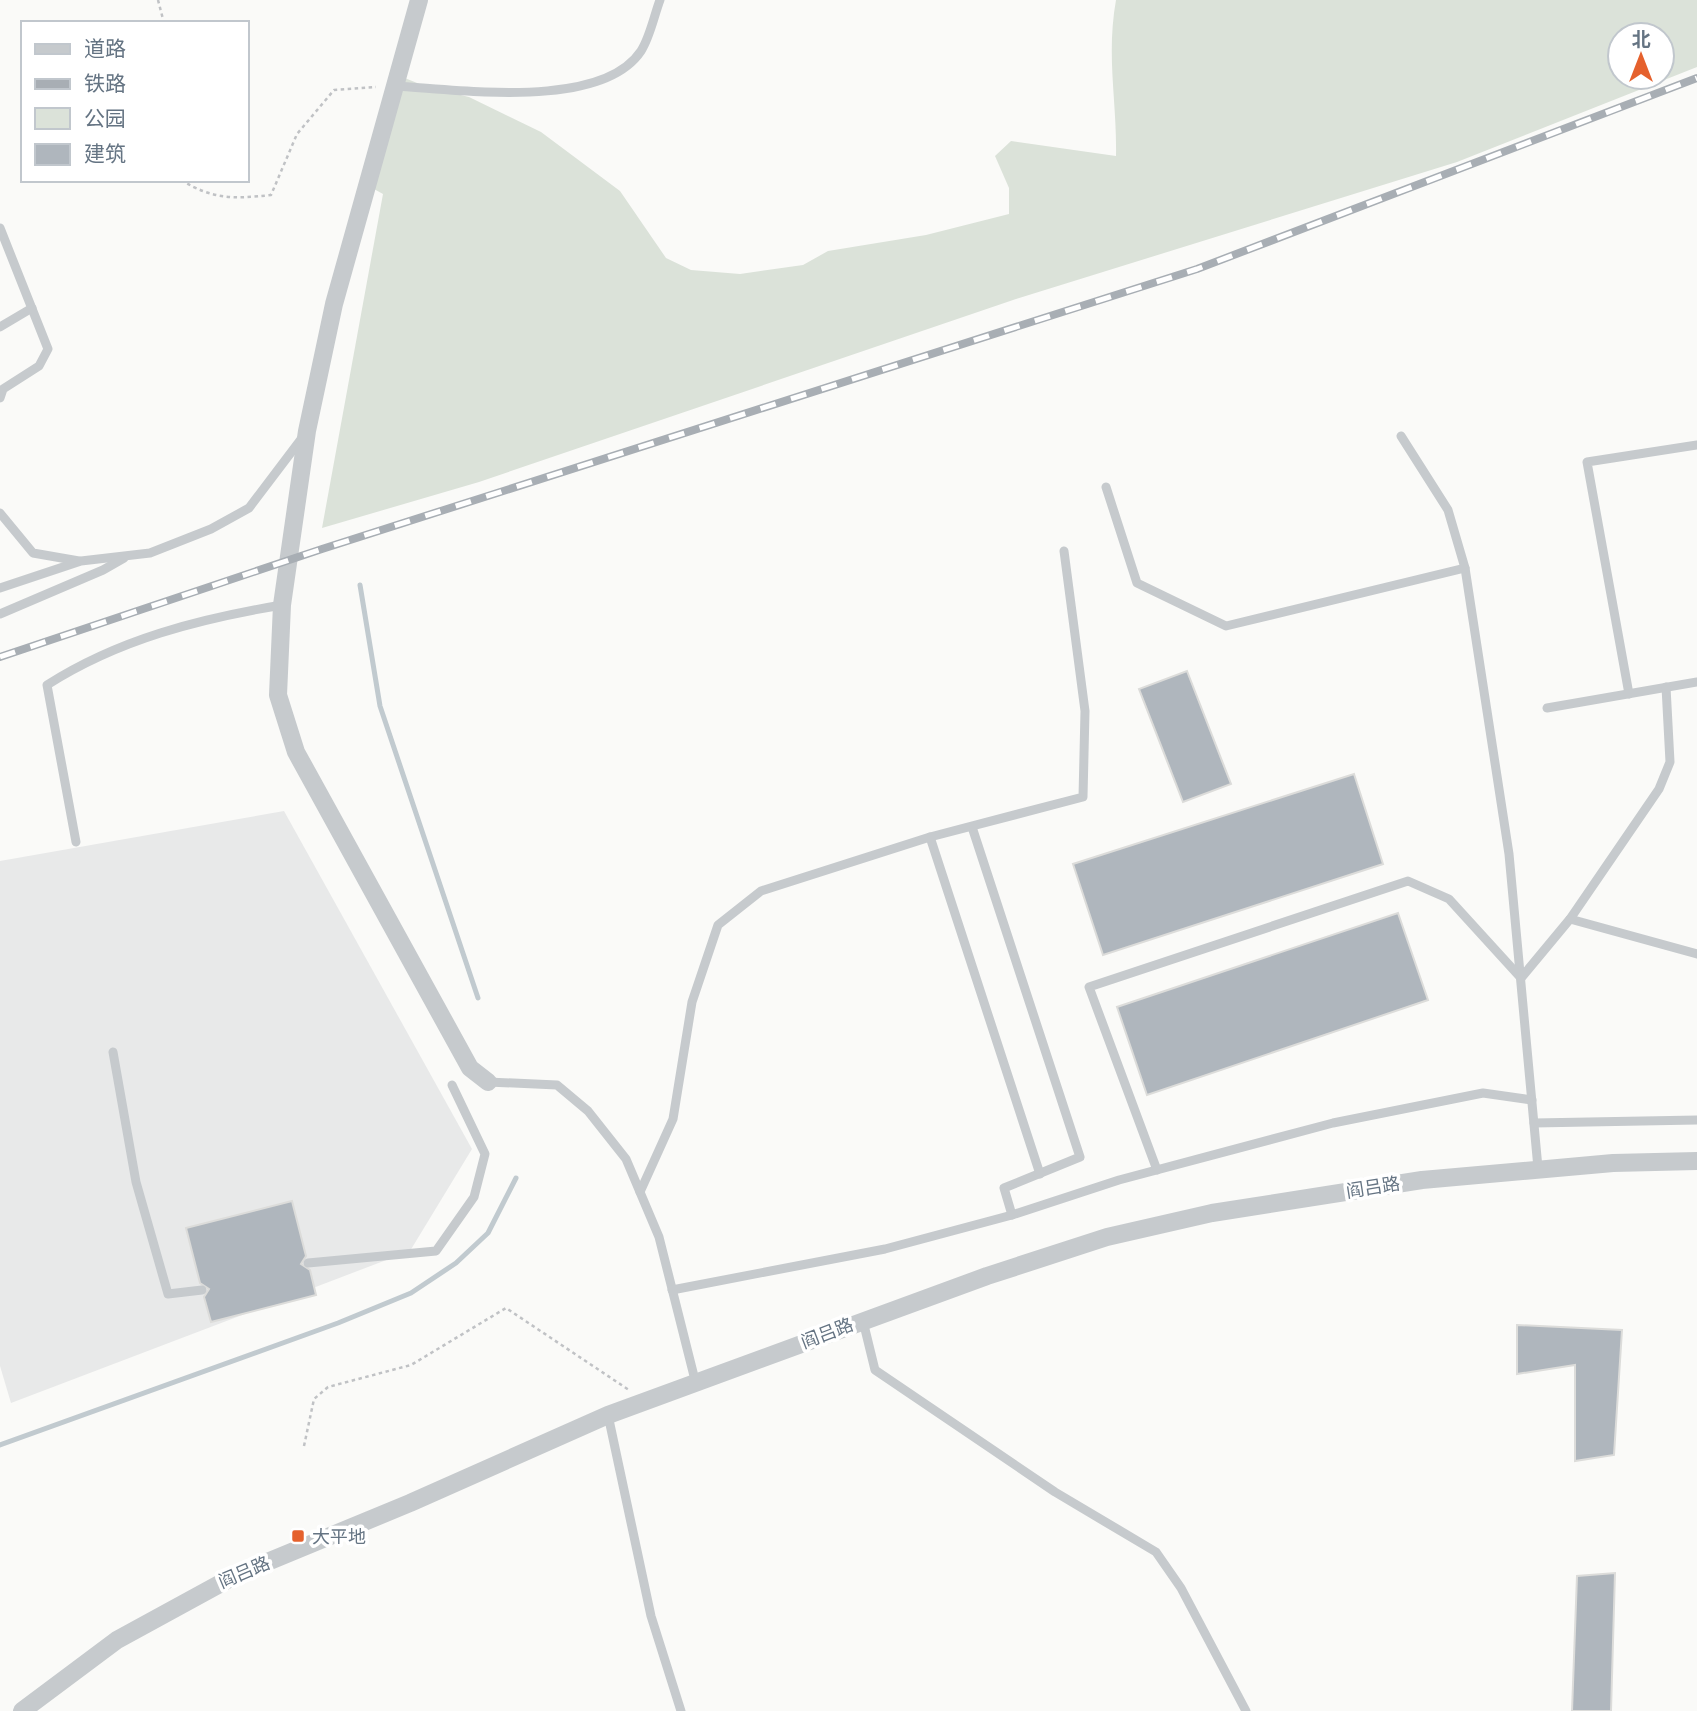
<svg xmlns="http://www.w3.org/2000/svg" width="1697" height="1711" viewBox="0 0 1697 1711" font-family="Mulish,'Noto Sans SC',sans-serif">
  <rect width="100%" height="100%" fill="#fafaf8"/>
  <polygon fill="#e8e9e9" points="284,811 472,1149 410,1251 11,1403 0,1366 0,861"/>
  <path fill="#dbe2d9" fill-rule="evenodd" d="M1116,0H1697V67L1457,162L1016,299L479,482L322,528L383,194L363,183L390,72L427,87L469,97L541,132L620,191L666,258L691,270L740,274L803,265L828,251L926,235L1009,214V188L995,156L1011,141L1116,156C1117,101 1106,56 1116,0ZM1620,35H1662V77H1620Z"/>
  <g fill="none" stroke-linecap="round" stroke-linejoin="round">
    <g stroke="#c1cacf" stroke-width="5">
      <polyline points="360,585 380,706 478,998"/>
      <polyline points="0,1445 338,1323 411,1293 456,1263 488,1233 516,1178"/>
    </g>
  </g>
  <g fill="#afb6bd" stroke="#dcdcda" stroke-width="2">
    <polygon points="1187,671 1231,784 1183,802 1139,689"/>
    <polygon points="1354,774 1383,864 1103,955 1073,864"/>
    <polygon points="1398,913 1428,1000 1147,1095 1117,1007"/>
    <polygon points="292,1201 306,1256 301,1264 310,1270 316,1295 211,1322 204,1297 209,1289 200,1283 186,1228"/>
    <polygon points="1517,1325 1622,1330 1614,1455 1575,1461 1575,1365 1517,1374"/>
    <polygon points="1615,1573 1611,1711 1572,1711 1577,1576"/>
  </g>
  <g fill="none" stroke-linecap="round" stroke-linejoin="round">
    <g stroke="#c0c2c5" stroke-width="2.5" stroke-dasharray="3.5 3.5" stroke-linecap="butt">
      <polyline points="158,0 164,23"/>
      <path d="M181,180C214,200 234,199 271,195L297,134L334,90L376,87"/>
      <polyline points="304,1446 314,1399 328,1387 411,1365 506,1308 629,1390"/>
    </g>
    <g stroke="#c6cacd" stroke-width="9">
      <path d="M394,86C457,89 601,111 641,51C650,37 654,16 660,0"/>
      <polyline points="0,228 48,349 39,366 3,389 0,398"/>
      <polyline points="0,327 32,308"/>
      <polyline points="1401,436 1448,510 1465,568 1509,854 1538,1168"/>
      <polyline points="1106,487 1137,583 1226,626 1465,568"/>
      <polyline points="0,513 33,553 79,561"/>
      <polyline points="0,588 81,561 150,553 211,529 249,508 302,438"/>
      <polyline points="0,614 103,570 124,558"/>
      <polyline points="1629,694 1587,462 1697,445"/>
      <polyline points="1547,708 1697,682"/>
      <polyline points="972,827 1080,1157 1004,1188 1012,1215"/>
      <polyline points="930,837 1040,1174"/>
      <path d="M76,842L47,685C119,639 199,619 282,605"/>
      <polyline points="1570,919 1697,954"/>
      <polyline points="113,1052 136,1182 168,1294 202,1290"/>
      <polyline points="488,1082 557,1085 588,1111 626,1159 659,1237 696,1384"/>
      <polyline points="1534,1123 1697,1120"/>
      <polyline points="1157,1170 1089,987 1408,881 1449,899 1521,978 1570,919 1659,789 1670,762 1666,687"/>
      <polyline points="640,1192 673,1119 692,1002 718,925 761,891 930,837 1083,797 1085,711 1064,551"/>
      <polyline points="308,1263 436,1251 474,1197 485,1154 452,1085"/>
      <polyline points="672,1290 885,1249 1012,1215 1119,1180 1333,1123 1483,1093 1532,1100"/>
      <polyline points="863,1321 875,1370 1055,1492 1156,1552 1181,1588 1246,1711"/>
      <polyline points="608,1415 651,1616 681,1711"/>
    </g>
    <g stroke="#c6cacd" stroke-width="18">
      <polyline points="419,0 334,304 307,431 282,605 278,695 296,752 470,1068 488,1082"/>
      <polyline points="22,1711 117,1640 236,1575 410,1503 608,1415 987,1276 1107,1237 1212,1213 1422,1180 1613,1163 1697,1161"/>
    </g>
    <defs>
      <polyline id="rail" points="0,657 322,549 1197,269 1697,78"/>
    </defs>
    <use href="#rail" stroke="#a8aeb4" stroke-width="8"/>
    <use href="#rail" stroke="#fff" stroke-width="5" stroke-dasharray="16" stroke-linecap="butt"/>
  </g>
  <rect fill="#e5612d" stroke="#fff" stroke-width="2.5" x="291" y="1529" width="14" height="14" rx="3.5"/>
  <g text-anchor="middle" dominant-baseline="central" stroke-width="7" stroke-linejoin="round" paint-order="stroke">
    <g font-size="18" fill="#657483" stroke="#fff">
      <text transform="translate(1373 1187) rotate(-9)">阎吕路</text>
      <text transform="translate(827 1333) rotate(-21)">阎吕路</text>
      <text transform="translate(244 1572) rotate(-23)">阎吕路</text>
    </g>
    <g font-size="18" fill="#657483" stroke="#fff" text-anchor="start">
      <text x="312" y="1536">大平地</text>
    </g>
  </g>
  <rect x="21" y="21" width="228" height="161" fill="#ffffff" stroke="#c1c7cd" stroke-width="2"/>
  <rect x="35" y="44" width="35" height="10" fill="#c6cacd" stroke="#c1c7cd" stroke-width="2"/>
  <text x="84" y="56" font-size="21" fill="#657483">道路</text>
  <rect x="35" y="79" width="35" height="10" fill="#a8aeb4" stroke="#c1c7cd" stroke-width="2"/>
  <text x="84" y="91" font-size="21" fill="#657483">铁路</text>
  <rect x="35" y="108" width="35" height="21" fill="#dbe2d9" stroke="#c1c7cd" stroke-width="2"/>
  <text x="84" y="126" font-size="21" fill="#657483">公园</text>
  <rect x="35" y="144" width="35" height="21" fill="#afb6bd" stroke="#c1c7cd" stroke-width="2"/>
  <text x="84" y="161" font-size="21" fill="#657483">建筑</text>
  <g transform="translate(1641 56)"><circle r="33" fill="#ffffff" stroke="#c1c7cd" stroke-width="2"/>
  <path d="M0-5L12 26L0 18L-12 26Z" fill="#e5612d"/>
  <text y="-10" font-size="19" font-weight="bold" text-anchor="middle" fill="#657483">北</text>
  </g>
</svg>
